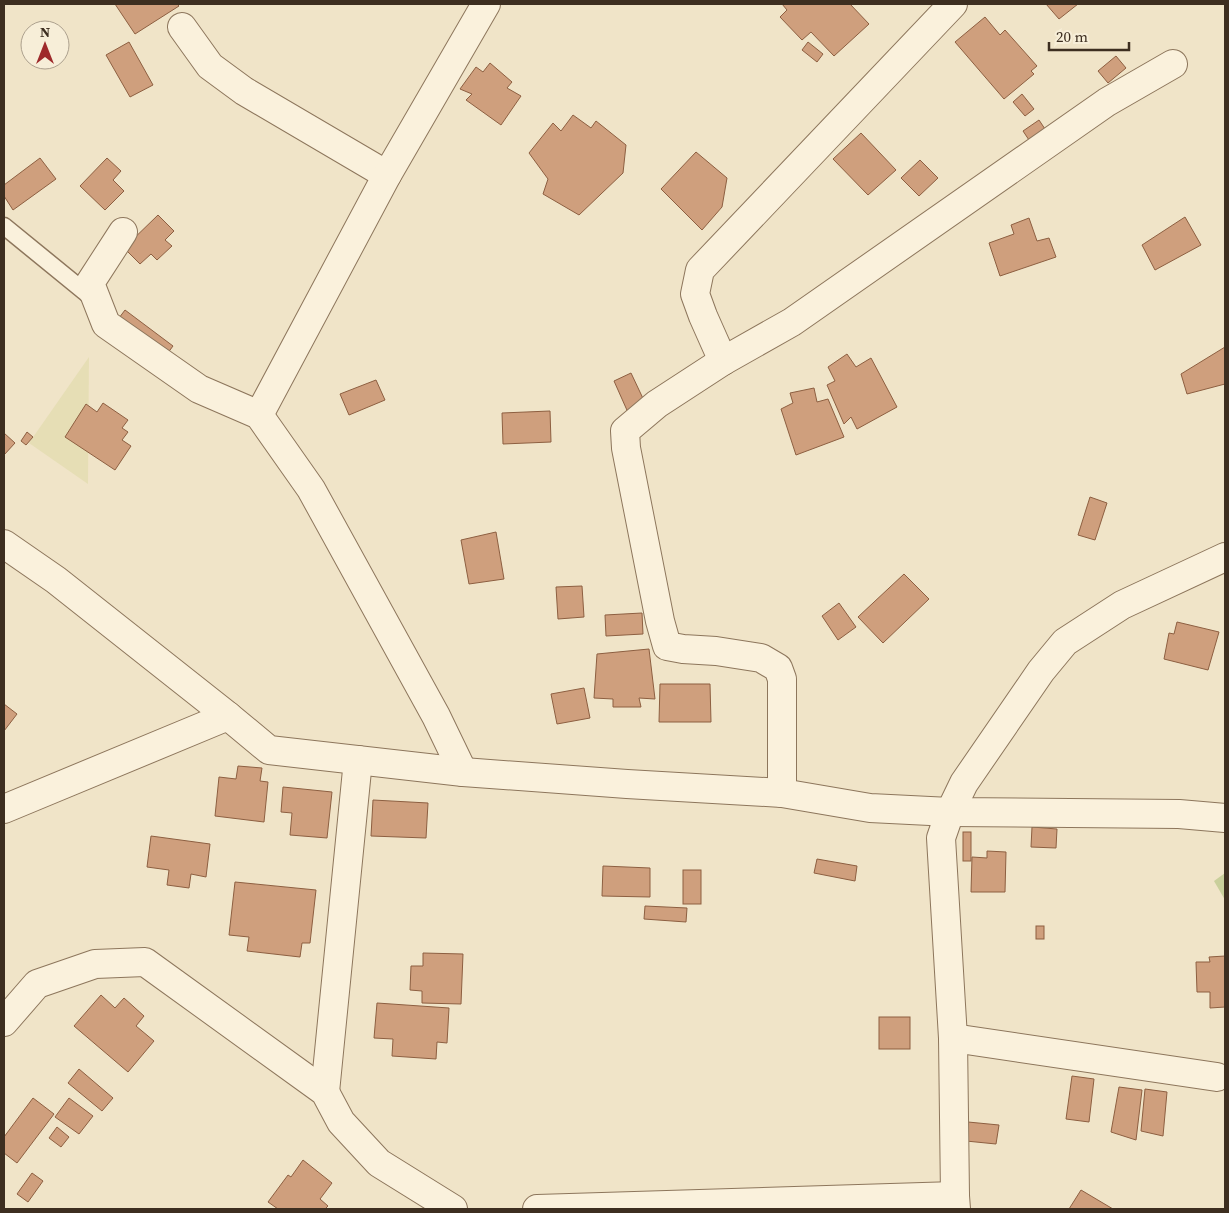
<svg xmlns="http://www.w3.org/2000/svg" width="1229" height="1213" viewBox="0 0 1229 1213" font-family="'Source Serif 4',serif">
  <rect width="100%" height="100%" fill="#f0e4c8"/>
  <polygon fill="#e6deb5" points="89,357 88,484 29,443"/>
  <polygon fill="#c9cf9b" points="1225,873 1225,900 1214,881"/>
  <g fill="#cf9f7d" stroke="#8d5f41">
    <polygon points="115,4 180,4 178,5 179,6 135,34"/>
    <polygon points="782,4 850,4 869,24 834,56 811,32 802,40 780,17 787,10"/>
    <polygon points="1046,4 1078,4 1059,19"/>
    <polygon points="985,17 1000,35 1005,30 1037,66 1031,71 1034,74 1004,99 955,42"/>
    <polygon points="129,42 153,85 130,97 106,55"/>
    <polygon points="808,42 823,54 817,62 802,50"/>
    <polygon points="1116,56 1126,68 1108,83 1098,71"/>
    <polygon points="490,63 512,82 507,88 521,96 501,125 466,100 472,94 460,89 476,67 483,72"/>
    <polygon points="1022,94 1034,109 1025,116 1013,102"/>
    <polygon points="573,115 591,128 596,121 626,145 623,173 579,215 543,194 548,179 529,153 553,123 561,131"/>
    <polygon points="1039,120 1045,129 1029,140 1023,131"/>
    <polygon points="861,133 896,170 868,195 833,159"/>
    <polygon points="696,152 727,178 722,207 702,230 661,189"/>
    <polygon points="40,158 56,179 13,210 4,196 4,185"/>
    <polygon points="107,158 121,171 113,180 124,191 105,210 80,186"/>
    <polygon points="920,160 938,178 919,196 901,178"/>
    <polygon points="158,215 174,231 165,240 172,246 157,260 151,254 140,264 124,248"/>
    <polygon points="1185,217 1201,245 1155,270 1142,245"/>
    <polygon points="1029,218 1037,241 1049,238 1056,257 1000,276 989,243 1014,234 1011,225"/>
    <polygon points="125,310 173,346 164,358 116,322"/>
    <polygon points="1225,347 1225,384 1187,394 1181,374"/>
    <polygon points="847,354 856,367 871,358 897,407 857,429 851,417 844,424 827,385 835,381 828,367"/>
    <polygon points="631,373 648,409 630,417 614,381"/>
    <polygon points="376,380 385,400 349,415 340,394"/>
    <polygon points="814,388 817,402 828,399 844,437 796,455 781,409 793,403 790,393"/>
    <polygon points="103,403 128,420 122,428 128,432 122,440 131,446 115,470 65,437 86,404 97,412"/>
    <polygon points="550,411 551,442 503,444 502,413"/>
    <polygon points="27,432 33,437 26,445 21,441"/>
    <polygon points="4,433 15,443 4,455"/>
    <polygon points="1090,497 1107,503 1095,540 1078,535"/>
    <polygon points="496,532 504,579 469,584 461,540"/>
    <polygon points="904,574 929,599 883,643 858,617"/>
    <polygon points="582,586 584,617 558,619 556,587"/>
    <polygon points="839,603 856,627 838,640 822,616"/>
    <polygon points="642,613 643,634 606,636 605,615"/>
    <polygon points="1177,622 1219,632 1208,670 1164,659 1169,633 1174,634"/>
    <polygon points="649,649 655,699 639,698 641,707 613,707 613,699 594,698 597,654"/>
    <polygon points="660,684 710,684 711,722 659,722"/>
    <polygon points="584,688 590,718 557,724 551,694"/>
    <polygon points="4,704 17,714 4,731"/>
    <polygon points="238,766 262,768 260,781 268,782 264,822 215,816 219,777 236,779"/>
    <polygon points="283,787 332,792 327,838 290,835 292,813 281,812"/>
    <polygon points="373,800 428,803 426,838 371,836"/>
    <polygon points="1032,827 1057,829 1056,848 1031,847"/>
    <rect x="963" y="832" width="8" height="29"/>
    <polygon points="151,836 210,844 206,877 191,874 189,888 167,885 169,870 147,867"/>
    <polygon points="987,851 1006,852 1005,892 971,892 972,857 987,858"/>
    <polygon points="817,859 857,866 855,881 814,873"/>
    <polygon points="603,866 650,868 650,897 602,896"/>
    <rect x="683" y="870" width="18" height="34"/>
    <polygon points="235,882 316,890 310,943 302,943 300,957 247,951 249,937 229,935"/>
    <polygon points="645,906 687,908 686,922 644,919"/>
    <rect x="1036" y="926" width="8" height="13"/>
    <polygon points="423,953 463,954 461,1004 422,1003 422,991 410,990 411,966 423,966"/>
    <polygon points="1225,956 1225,1007 1210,1008 1210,992 1197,992 1196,962 1210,962 1209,957"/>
    <polygon points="101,995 115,1008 124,998 144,1016 136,1026 154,1041 128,1072 74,1026"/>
    <polygon points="377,1003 449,1008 447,1043 437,1042 436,1059 392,1056 393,1039 374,1038"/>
    <rect x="879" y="1017" width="31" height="32"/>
    <polygon points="79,1069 113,1098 102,1111 68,1083"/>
    <polygon points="1072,1076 1094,1079 1089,1122 1066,1119"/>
    <polygon points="1119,1087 1142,1090 1136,1140 1111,1132"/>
    <polygon points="1145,1089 1167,1092 1163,1136 1141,1131"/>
    <polygon points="33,1098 54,1114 17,1163 4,1153 4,1137"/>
    <polygon points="69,1098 93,1116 79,1134 55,1117"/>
    <polygon points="968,1122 999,1125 996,1144 966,1141"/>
    <polygon points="57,1127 69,1137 61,1147 49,1138"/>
    <polygon points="303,1160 332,1183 320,1199 328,1206 325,1209 278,1209 268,1202 288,1175 291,1177"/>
    <polygon points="32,1173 43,1181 28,1202 17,1194"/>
    <polygon points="1081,1190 1113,1209 1069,1209"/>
  </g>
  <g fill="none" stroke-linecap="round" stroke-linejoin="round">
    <defs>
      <polyline id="service" points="4,226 91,297"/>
      <g id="minor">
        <polyline points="182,27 210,66 244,91 387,175"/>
        <polyline points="123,232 90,283 106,324 199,389 259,415 311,489 436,716 463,772"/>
        <polyline points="723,361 703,316 695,294 700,270 953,4"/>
        <polyline points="259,415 387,175 486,4"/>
        <polyline points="4,544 56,580 228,716 269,750 463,772 627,784 782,793 870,808 950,812 1179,814 1225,818"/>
        <polyline points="782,793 782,679 778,668 761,658 716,651 683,649 667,646 660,621 626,448 625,431 657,404 723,361 792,322 1107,102 1173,64"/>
        <polyline points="4,809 228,716"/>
        <polyline points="4,1022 37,984 95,964 145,962 325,1092 341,1122 379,1163 453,1209"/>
        <polyline points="953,1038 1217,1077"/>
        <polyline points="325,1092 358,760"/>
        <polyline points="537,1209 955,1196"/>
        <polyline points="956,1209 955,1196 953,1038 941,838 950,812 964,783 1041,671 1065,642 1122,605 1225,557"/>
      </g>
    </defs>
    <use href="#service" stroke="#8d765c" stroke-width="19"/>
    <use href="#minor" stroke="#8d765c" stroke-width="30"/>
    <use href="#service" stroke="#faf1dc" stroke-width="16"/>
    <use href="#minor" stroke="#faf1dc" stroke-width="28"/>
  </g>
  <rect width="1229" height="1213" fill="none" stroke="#3d2e20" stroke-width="10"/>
  <g transform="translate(45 45)"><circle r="24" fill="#f7eed8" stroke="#ada18e"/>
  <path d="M0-4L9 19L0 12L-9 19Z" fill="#9e2a2b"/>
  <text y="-8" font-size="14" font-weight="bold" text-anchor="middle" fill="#3d2e20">N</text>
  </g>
  <path d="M1049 42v8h80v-8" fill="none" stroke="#3d2e20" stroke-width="2.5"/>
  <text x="1056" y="42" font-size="15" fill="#3d2e20" stroke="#f7eed8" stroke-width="4" paint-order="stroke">20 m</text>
</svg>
